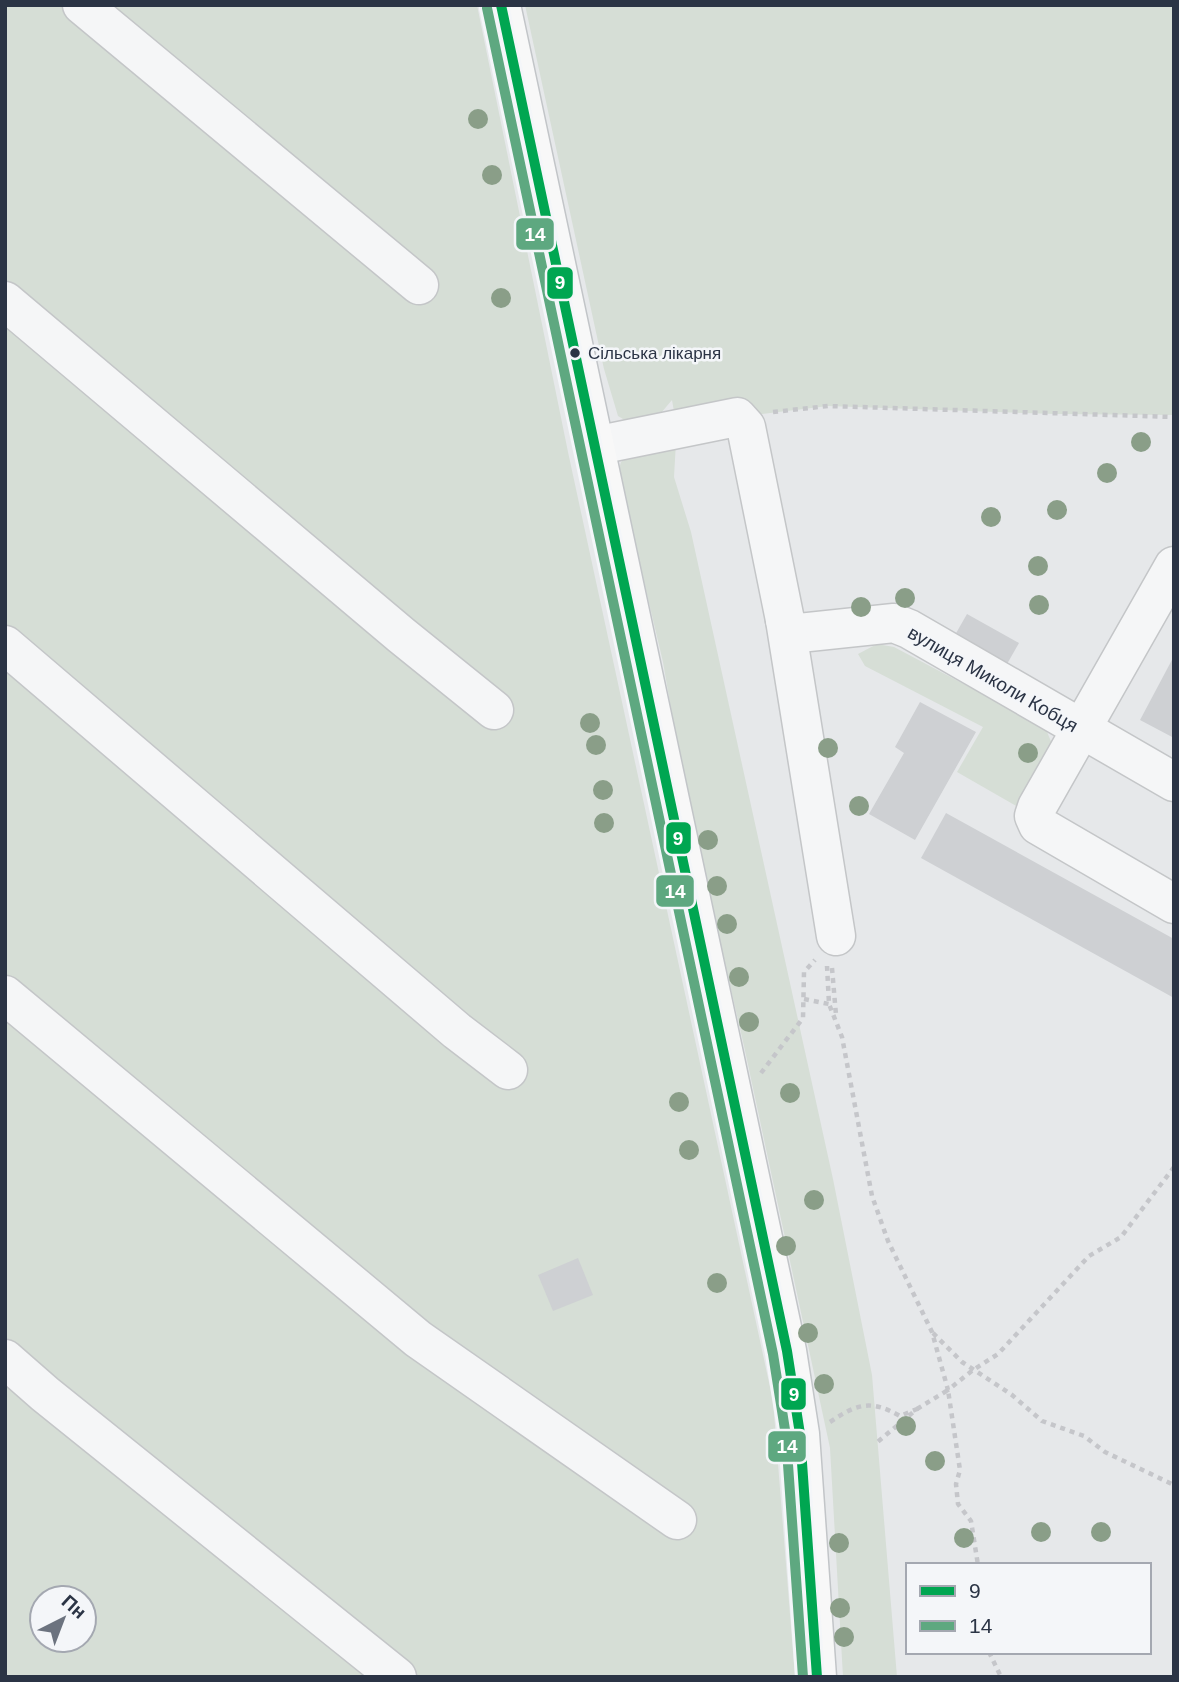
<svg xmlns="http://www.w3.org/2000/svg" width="1179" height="1682" viewBox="0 0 1179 1682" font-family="Arial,sans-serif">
  <rect width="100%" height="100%" fill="#e6e8ea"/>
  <g fill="#d6ded6" fill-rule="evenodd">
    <path d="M5,5H477L568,452L773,1401L795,1677H5ZM42,1598H84V1640H42Z"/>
    <polygon points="525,5 1174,5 1174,415 1055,414 828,406 737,417 677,429 672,400 661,413 628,422 618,416 604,369"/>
    <polygon points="676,442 674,477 691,532 833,1179 872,1375 897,1677 843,1677 830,1448 744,1046 684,785 663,662 618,472 621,462 632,454"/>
    <polygon points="877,644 894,647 1045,727 1055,751 1025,811 957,772 983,727 865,666 858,654"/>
  </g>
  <g fill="#ced0d3">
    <polygon points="967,614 1019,643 1007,664 955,635"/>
    <polygon points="1174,656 1174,738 1140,720"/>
    <polygon points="920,702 976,732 915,840 869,814 904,753 895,747"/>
    <polygon points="946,813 1174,939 1174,998 921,858"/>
    <polygon points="578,1258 593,1295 553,1311 538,1275"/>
  </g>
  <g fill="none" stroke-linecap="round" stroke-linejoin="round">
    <defs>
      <g id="minor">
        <polyline points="82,5 419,285"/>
        <polyline points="5,301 401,635 494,710"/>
        <polyline points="594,446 737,417 746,427 785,620 790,628 799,633 894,623 909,629 1174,782"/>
        <polyline points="1174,566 1037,807 1034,816 1038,825 1174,904"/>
        <polyline points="785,620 836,936"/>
        <polyline points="5,645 457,1031 508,1070"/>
        <polyline points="5,995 418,1339 677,1520"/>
        <polyline points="5,1359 45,1394 397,1677"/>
      </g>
      <polyline id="major" points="501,5 787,1351 800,1434 817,1677"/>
    </defs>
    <use href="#minor" stroke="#c4c6c8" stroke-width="41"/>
    <use href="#major" stroke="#c2c5c8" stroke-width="41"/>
    <g stroke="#c5c6ca" stroke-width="4.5" stroke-dasharray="5 5" stroke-linecap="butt">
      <polyline points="773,412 828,406 1174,417"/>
      <polyline points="827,966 829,1004 842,1037 872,1196 888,1241 932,1332 948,1390 973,1370 998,1354 1089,1256 1121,1237 1174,1167"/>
      <polyline points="832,968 836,1015"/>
      <polyline points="804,999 829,1004"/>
      <polyline points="761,1073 803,1018 804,972 815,960"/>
      <polyline points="933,1333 962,1362 1012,1395 1042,1421 1084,1436 1105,1452 1174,1485"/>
      <polyline points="917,1409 948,1390 960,1470 956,1484 958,1504 971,1521 978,1565"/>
      <path d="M830,1422C857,1404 870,1399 900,1416L917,1409L875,1444"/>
      <polyline points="989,1652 1001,1677"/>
    </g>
    <use href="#minor" stroke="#f5f6f7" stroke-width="38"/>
    <use href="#major" stroke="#f8f8f8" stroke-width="38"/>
    <defs>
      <polyline id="bus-1" points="501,5 787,1351 800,1434 817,1677"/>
      <polyline id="bus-2" points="487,8 773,1354 786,1436 803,1677"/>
    </defs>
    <use href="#bus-1" stroke="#f4f6f9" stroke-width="16"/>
    <use href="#bus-2" stroke="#f4f6f9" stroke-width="16"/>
    <use href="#bus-1" stroke="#00a651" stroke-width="10"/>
    <use href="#bus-2" stroke="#5ea880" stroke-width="10"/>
  </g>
  <g fill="#8a9e88">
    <circle cx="478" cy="119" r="10"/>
    <circle cx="492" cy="175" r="10"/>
    <circle cx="501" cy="298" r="10"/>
    <circle cx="1141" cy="442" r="10"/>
    <circle cx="1107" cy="473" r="10"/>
    <circle cx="1057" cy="510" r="10"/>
    <circle cx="991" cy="517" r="10"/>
    <circle cx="1038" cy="566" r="10"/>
    <circle cx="905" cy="598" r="10"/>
    <circle cx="1039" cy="605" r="10"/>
    <circle cx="861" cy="607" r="10"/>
    <circle cx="590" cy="723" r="10"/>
    <circle cx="596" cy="745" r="10"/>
    <circle cx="828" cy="748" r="10"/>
    <circle cx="1028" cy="753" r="10"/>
    <circle cx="603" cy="790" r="10"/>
    <circle cx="859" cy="806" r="10"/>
    <circle cx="604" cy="823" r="10"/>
    <circle cx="708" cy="840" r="10"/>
    <circle cx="717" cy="886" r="10"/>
    <circle cx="727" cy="924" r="10"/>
    <circle cx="739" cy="977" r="10"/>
    <circle cx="749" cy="1022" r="10"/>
    <circle cx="790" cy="1093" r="10"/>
    <circle cx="679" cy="1102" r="10"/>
    <circle cx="689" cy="1150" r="10"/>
    <circle cx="814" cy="1200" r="10"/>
    <circle cx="786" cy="1246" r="10"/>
    <circle cx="717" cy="1283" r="10"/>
    <circle cx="808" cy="1333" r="10"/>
    <circle cx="824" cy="1384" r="10"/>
    <circle cx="906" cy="1426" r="10"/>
    <circle cx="935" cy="1461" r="10"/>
    <circle cx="1041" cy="1532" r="10"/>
    <circle cx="1101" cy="1532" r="10"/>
    <circle cx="964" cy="1538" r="10"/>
    <circle cx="839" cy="1543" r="10"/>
    <circle cx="840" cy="1608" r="10"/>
    <circle cx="844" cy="1637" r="10"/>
  </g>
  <circle fill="#2b3445" stroke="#f4f6f9" stroke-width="2.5" cx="575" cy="353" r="6"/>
  <g text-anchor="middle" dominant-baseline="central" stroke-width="5" stroke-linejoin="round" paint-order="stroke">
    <g font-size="17" fill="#2b3445" stroke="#f4f6f9" text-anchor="start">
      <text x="588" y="353">Сільська лікарня</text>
    </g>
    <g font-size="19" fill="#2b3445" stroke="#f4f6f9">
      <text transform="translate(993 679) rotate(30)">вулиця Миколи Кобця</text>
    </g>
  </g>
  <g stroke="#f4f6f9" stroke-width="2.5">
    <rect x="515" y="217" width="40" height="34" rx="7" fill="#5ea880"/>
    <rect x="546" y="266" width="28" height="34" rx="7" fill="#00a651"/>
    <rect x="665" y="821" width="27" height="34" rx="7" fill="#00a651"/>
    <rect x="655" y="874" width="40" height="34" rx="7" fill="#5ea880"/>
    <rect x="780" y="1377" width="27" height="34" rx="7" fill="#00a651"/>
    <rect x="767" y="1430" width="40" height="33" rx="7" fill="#5ea880"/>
  </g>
  <g font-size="19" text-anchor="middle" font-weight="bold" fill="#fff">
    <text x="535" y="241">14</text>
    <text x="560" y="289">9</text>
    <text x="678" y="845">9</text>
    <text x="675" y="898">14</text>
    <text x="794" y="1401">9</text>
    <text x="787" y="1453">14</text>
  </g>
  <rect width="1179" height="1682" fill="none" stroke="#2b3445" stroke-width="14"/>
  <rect x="906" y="1563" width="245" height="91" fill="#f4f6f9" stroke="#a4a8b1" stroke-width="2"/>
  <rect x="920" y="1586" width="35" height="10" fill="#00a651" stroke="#a4a8b1" stroke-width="2"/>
  <text x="969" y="1598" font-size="21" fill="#2b3445">9</text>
  <rect x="920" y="1621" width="35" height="10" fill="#5ea880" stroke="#a4a8b1" stroke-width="2"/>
  <text x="969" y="1633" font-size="21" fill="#2b3445">14</text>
  <g transform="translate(63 1619) rotate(42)"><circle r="33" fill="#f4f6f9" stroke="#a4a8b1" stroke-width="2"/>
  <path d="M0-5L12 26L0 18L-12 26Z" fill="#6c737f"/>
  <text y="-10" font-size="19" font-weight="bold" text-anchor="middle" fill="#2b3445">Пн</text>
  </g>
</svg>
